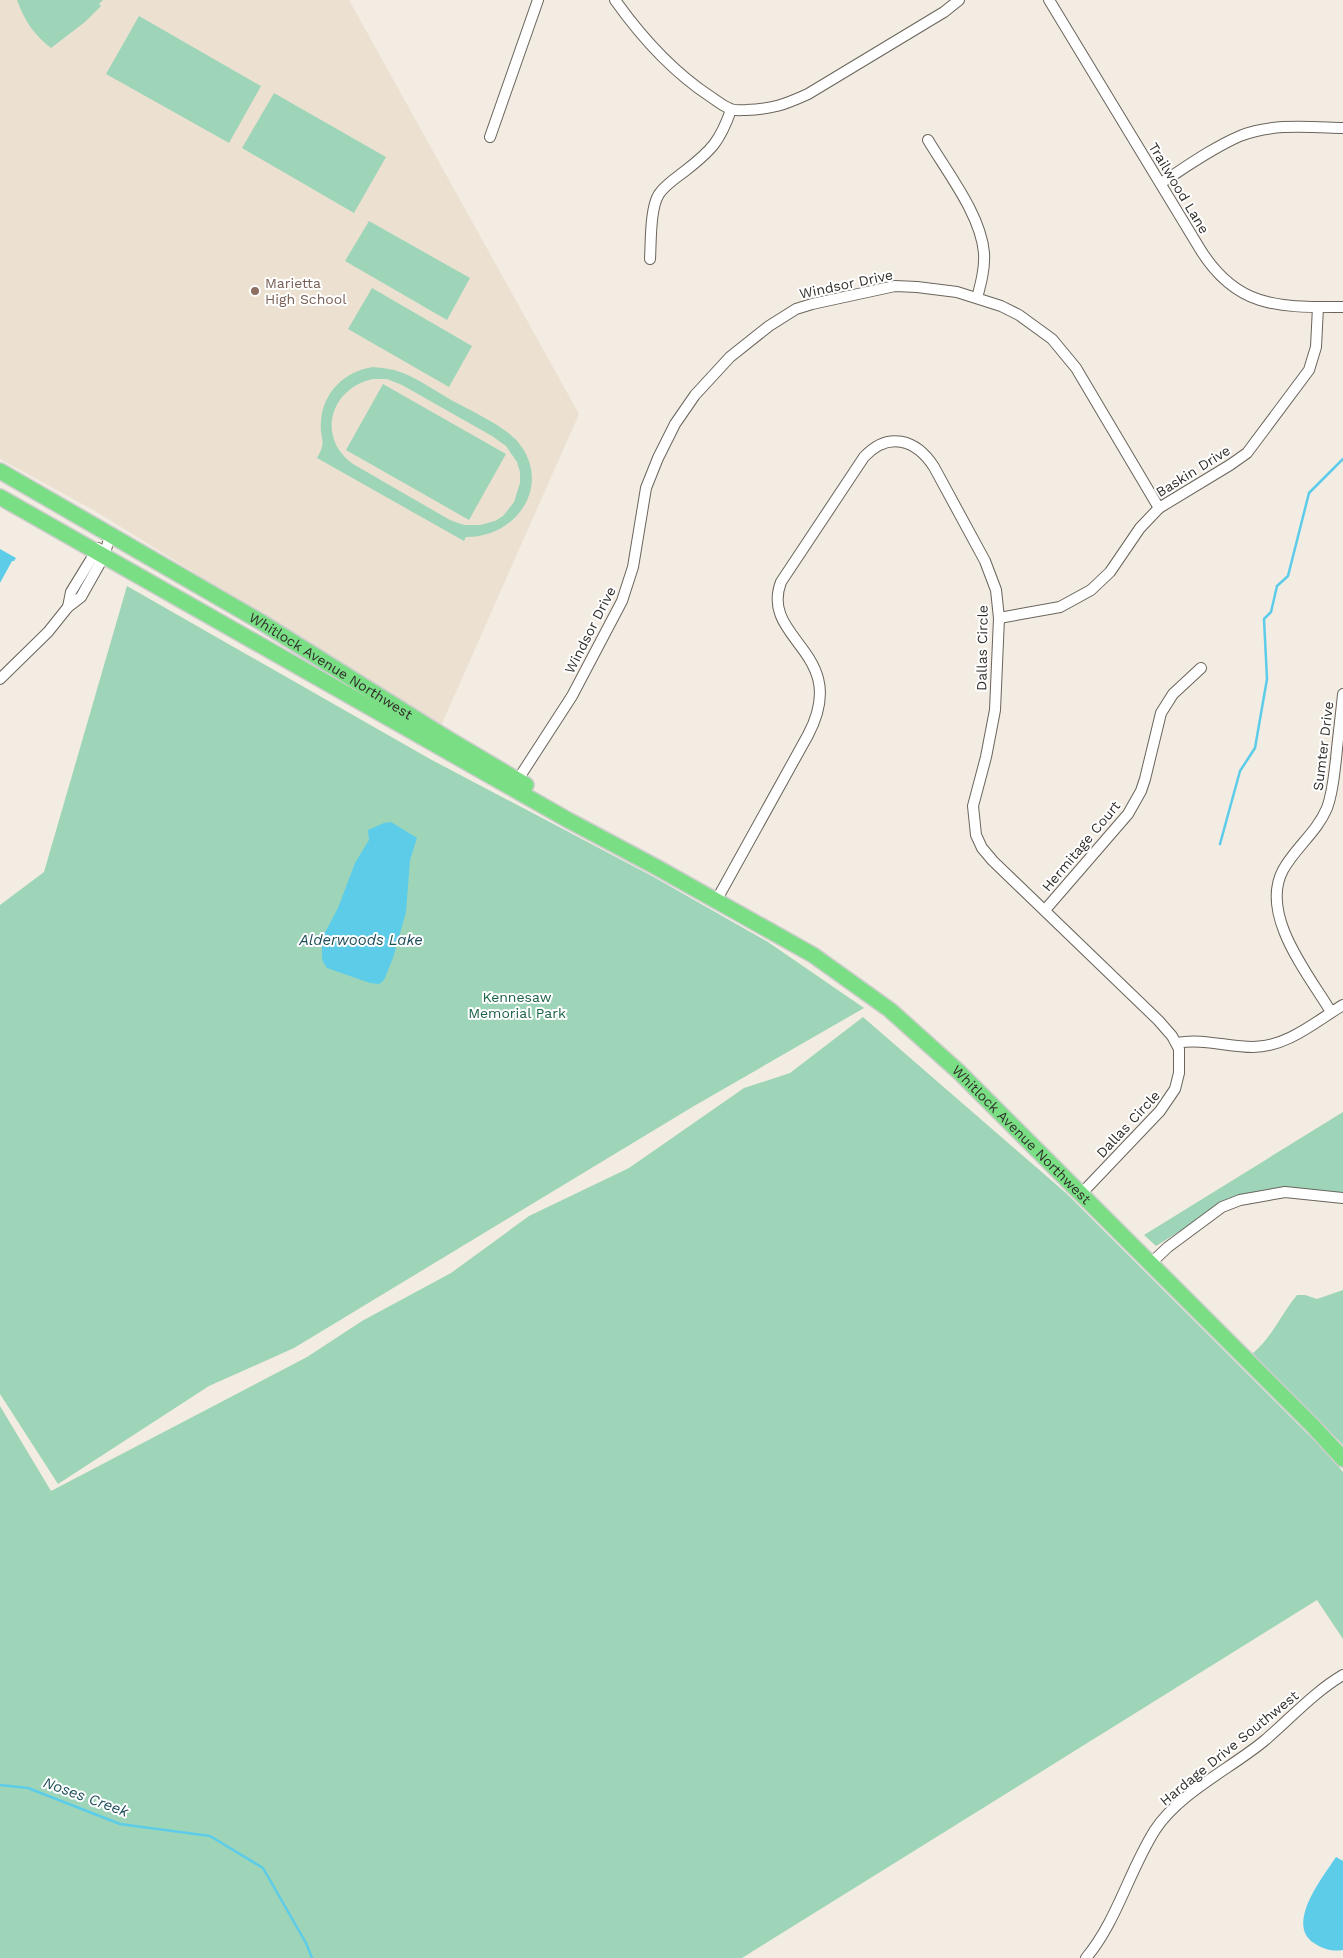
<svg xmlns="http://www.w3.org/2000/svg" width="1343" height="1958" viewBox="0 0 1343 1958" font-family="'Work Sans',sans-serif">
  <rect width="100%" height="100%" fill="#f3ece3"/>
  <polygon fill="#ece1d1" points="0,0 349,0 579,414 441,726 95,511 0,459"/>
  <g fill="#9ed5b9" fill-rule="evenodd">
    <path d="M17,0H103L99,4L101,6L85,22L51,48C34,35 24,20 17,0Z"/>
    <polygon points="139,16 261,86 229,143 106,74"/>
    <polygon points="274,93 386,157 354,213 242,148"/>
    <polygon points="369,221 470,278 447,320 345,261"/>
    <polygon points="372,288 472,346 449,387 348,329"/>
    <path d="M373,367C384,368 393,369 403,373C420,380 437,392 453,401C473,412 503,425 518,442C553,484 517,538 466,537L464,541L317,458C328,439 319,440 321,421C323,392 345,371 373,367ZM373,379H387L402,385L492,436L506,446L517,462L520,472V483L514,502L503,516L495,521L480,525H464L450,520L353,464C316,438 330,388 373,379Z"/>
    <polygon points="383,384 506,454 469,520 346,450"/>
    <polygon points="127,586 430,759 652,876 768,942 864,1008 694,1106 294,1348 209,1386 58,1484 0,1394 0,905 44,872"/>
    <polygon points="863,1017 1066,1193 1330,1456 1343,1472 1343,1639 1317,1600 742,1958 0,1958 0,1406 51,1491 307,1357 362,1321 451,1273 529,1216 629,1168 744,1088 790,1073"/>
    <polygon points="1343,1112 1343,1193 1283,1187 1243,1194 1222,1202 1188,1226 1156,1246 1144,1235"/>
    <path d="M1343,1290V1445L1252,1354C1272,1338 1281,1314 1297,1295H1305L1317,1299Z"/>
  </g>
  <g fill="#5ccce9">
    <polygon points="0,549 16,558 14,561 12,561 0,583"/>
    <polygon points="391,822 417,838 410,860 406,912 393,958 384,980 379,984 370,983 327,968 323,962 322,957 322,938 338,908 355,863 369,840 368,830 384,823"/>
    <path d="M1336,1857L1343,1861V1950C1332,1952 1323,1949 1314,1943C1285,1924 1323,1877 1336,1857Z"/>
  </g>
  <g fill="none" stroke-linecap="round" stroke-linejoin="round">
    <g stroke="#5ccce9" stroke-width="2.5">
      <polyline points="1220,844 1240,771 1255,748 1267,679 1264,619 1271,612 1277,586 1288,576 1309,493 1343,459"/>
      <polyline points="0,1785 28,1788 120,1824 210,1836 263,1868 306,1943 312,1958"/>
    </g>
    <defs>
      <g id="minor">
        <path d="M615,0C642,38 673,72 711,97C717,101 724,107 731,109C735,111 741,110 746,110C772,109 784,105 808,94L944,12L959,0"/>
        <path d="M1049,0L1200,249C1237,309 1279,307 1343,307"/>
        <polyline points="490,137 538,0"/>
        <path d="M928,140C947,172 981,215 984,253C985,268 981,283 977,298"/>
        <path d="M1161,183C1186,167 1212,148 1240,136C1272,123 1309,127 1343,128"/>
        <path d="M650,259C651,242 650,208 659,194C666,184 676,178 685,171C712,150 720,141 731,110"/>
        <polyline points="68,607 71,592 98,548"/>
        <polyline points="999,618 1060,607 1091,590 1110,572 1140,528 1159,508 1230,465 1247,453 1309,370 1316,347 1318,307"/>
        <polyline points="0,679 48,632 68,607 81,597 104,556 110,536"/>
        <polyline points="515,784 572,696 622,601 633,567 646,488 658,458 675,424 695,395 730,357 769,326 796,309 812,304 895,286 917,287 957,292 1001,306 1019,315 1052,339 1076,368 1159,508"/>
        <path d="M716,901L808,735C852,652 759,640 781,582L864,457C888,431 916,439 934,467L985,561L996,590L999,618L995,710L986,757L973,806L976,835L982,848L993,861L1158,1020L1172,1036L1179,1049V1073L1175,1089L1160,1111L1081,1194"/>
        <polyline points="1045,910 1128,814 1141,791 1145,779 1161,713 1173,694 1201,668"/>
        <path d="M1331,1012C1309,975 1259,915 1283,870C1295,848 1317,832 1327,808C1333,792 1334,775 1336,759C1338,737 1341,716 1343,694"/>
        <path d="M1177,1043C1202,1038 1228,1047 1253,1047C1287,1047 1315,1022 1343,1005"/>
        <polyline points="1151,1263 1168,1247 1222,1207 1240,1200 1285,1192 1343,1198"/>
        <path d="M1086,1958C1117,1921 1129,1871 1155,1830C1179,1793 1230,1769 1264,1741C1290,1719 1314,1692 1343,1675"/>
      </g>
      <g id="highway">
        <path id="s1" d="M0,471L261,622L450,740L526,785"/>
        <path id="s2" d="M0,497L568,820L656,867L813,955L890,1010L959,1072L1312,1425L1343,1459"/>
      </g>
    </defs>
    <use href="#minor" stroke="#6a645c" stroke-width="12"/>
    <use href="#highway" stroke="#cdcdcc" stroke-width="18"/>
    <use href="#minor" stroke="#fff" stroke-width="10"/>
    <use href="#highway" stroke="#7ade85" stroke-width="15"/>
  </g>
  <circle fill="#8d6e63" stroke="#fff" stroke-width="2" cx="255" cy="291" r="5"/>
  <g text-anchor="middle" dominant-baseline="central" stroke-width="4" stroke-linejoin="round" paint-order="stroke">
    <g font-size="14" fill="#302e2a" stroke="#fff">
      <text transform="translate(1179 188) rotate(59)">Trailwood Lane</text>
      <text transform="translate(846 284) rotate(-12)">Windsor Drive</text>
      <text transform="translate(1193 471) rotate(-32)">Baskin Drive</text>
      <text transform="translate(590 630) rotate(-63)">Windsor Drive</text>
      <text transform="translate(982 648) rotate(-89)">Dallas Circle</text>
      <text stroke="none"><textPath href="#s1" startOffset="384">Whitlock Avenue Northwest</textPath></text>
      <text transform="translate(1323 746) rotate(-83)">Sumter Drive</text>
      <text transform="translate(1081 846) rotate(-50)">Hermitage Court</text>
      <text transform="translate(1128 1124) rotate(-47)">Dallas Circle</text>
      <text stroke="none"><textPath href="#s2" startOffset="1209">Whitlock Avenue Northwest</textPath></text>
      <text transform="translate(1229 1748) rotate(-39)">Hardage Drive Southwest</text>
    </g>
    <g font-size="14" fill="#785e54" stroke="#fff" text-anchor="start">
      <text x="265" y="283">Marietta<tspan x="265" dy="16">High School</tspan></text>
    </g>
    <g font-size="14" fill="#1c6246" stroke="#fff">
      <text x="517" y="997">Kennesaw<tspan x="517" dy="16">Memorial Park</tspan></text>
    </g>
    <g font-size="15" font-style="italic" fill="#1d4e5a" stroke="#fff">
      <text x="361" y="940">Alderwoods Lake</text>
      <text transform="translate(86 1797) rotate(20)">Noses Creek</text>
    </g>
  </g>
</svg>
